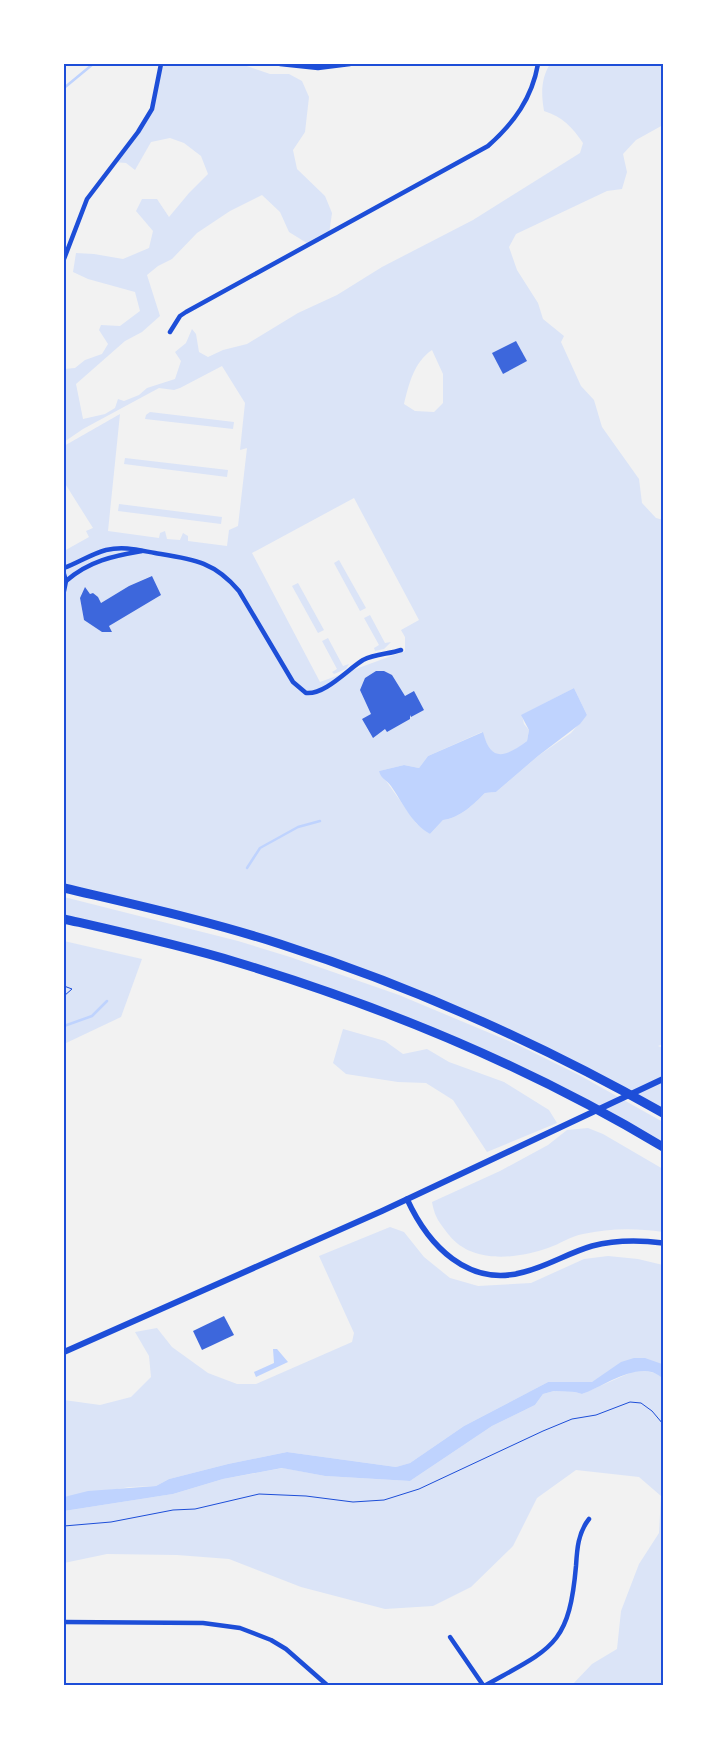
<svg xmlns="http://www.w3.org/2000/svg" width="727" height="1749" viewBox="0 0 727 1749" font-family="Ubuntu,sans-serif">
  <rect width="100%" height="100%" fill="#f2f2f2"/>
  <g fill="#dbe4f7" fill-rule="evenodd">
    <path d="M161,64H241L270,74H289L302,81L309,97L305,132L293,150L297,169L325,196L332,213L329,234L310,245L289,232L280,212L262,195L230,211L197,233L172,259L158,266L147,275L160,316L142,332L125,341L76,384L83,419L105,414L115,408L118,399L124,401L139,395L147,388L175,379L181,361L175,352L186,343L192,329L196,334L199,352L208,357L223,350L247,344L298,313L337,295L382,267L473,220L580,153L583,143C572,127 563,117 544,111C541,93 541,79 550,64H663V125L636,140L623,154L627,172L622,189L607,191L516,234L509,247L517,270L538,303L543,319L564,336L561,342L581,386L594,400L602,427L639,479L642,503L656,518L663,520V1044L658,1046L663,1048V1113L495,1026L278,944L64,888V551L89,537L86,531L93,528L64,482V446L120,414L108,531L159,538L160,533L165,531L167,539L180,540L183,533L188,536V541L227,546L229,530L238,526L247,448L240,450L245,403L222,366L180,388L174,390L159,388L83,429L64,442V369L75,368L85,360L102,354L108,344L99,330L101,325L120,326L140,311L135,292L88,279L73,272L76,253L94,254L123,259L149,248L153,231L136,211L142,199H157L169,217L189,193L208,174L201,156L184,143L170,138L151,142L135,170L126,163L114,162L152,109ZM432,350L443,374V403L434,412L415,411L404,404C409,384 414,362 432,350ZM354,498L419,620L401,630L405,637V651L320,682L252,553ZM151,576L155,583L109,626L112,632H102L84,620L80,598L85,588L90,594L93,593L101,603L129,586ZM574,688L587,715L571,733L538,756L496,792L485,793C474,804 460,818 443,820L430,834L416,823L379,771L404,765L419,768L428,756L482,732C493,763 503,759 527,741L529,730L524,724L522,715Z"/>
    <polygon points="150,412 234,422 233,429 145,419 146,415"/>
    <polygon points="125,458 228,470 227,477 124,464"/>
    <polygon points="119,504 222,517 221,524 118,511"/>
    <polygon points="339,560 366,608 360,611 334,563"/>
    <polygon points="298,583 324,630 318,633 292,586"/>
    <polygon points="370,615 385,643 391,642 384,649 375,651 374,648 379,645 364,618"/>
    <polygon points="328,638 343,666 349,664 346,669 334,674 332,672 337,669 322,641"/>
    <polygon points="64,897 238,941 290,957 399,995 516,1044 579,1075 663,1122 663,1143 629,1123 372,1005 64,915"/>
    <polygon points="64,941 142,959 121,1017 64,1044"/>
    <polygon points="343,1029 385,1041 403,1054 427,1049 449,1062 504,1082 549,1110 557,1123 487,1152 453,1100 426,1083 398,1082 346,1074 333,1063"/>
    <path d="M588,1128L603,1134L663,1169V1232C636,1228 610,1228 583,1234C571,1236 560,1244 548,1248C516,1259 472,1264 449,1235C439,1222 435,1218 432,1202L500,1171L548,1145L567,1130Z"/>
    <polygon points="390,1227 404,1232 424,1257 450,1278 478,1286 531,1283 584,1259 608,1256 638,1259 663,1265 663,1365 592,1382 548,1382 464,1426 410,1463 396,1467 287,1452 228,1464 169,1479 156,1486 130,1487 64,1497 64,1400 100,1405 131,1397 151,1377 149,1356 135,1332 157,1328 172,1347 208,1373 237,1384 256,1384 352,1342 354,1333 319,1256"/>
    <polygon points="643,1370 658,1374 663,1379 663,1685 572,1685 592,1664 617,1649 621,1611 639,1564 659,1533 661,1496 639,1477 576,1470 537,1498 513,1546 471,1587 433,1606 385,1609 301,1587 229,1559 177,1555 107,1554 64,1563 64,1511 173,1494 223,1479 283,1468 325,1476 410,1481 492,1426 535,1405 543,1394 554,1391 575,1392 582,1394 632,1372"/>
  </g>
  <g fill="#bfd3fe">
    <path d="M574,688L587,715L580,724L538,756L496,792L485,793C474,804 460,818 443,820L430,834C411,823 403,803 391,786C387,780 381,779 379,771L404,765L419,768L428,756L483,732C491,763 505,757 527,741L529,730L521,715Z"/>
    <polygon points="273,1349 277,1349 288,1362 256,1377 254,1372 274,1363"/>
    <path d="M634,1358H645L662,1364L663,1379C642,1357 605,1386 582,1394L575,1392L554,1391L543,1394L535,1405L492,1426L410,1481L325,1476L282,1468L223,1479L173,1494L64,1511V1497L88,1491L156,1486L169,1479L228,1464L287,1452L396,1467L410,1463L464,1426L548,1382H592L621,1362Z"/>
  </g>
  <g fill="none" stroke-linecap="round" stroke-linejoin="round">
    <g stroke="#bfd3fe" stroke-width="2.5">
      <polyline points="64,88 93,64"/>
      <polyline points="247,868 260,848 298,827 320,821"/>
      <polyline points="64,1026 92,1016 107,1001"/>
    </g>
  </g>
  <g fill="#3d67dc">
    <polygon points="516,341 527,361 503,374 492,353"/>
    <polygon points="152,576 161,595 109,626 112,632 102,632 84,620 80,598 85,587 90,594 93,593 98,597 101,603 129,586"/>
    <polygon points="376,671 384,671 392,675 405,696 414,691 424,710 411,717 410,715 410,719 387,732 385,729 373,738 362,719 371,714 360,690 365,678"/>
    <polygon points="224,1316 234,1335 202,1350 193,1331"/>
  </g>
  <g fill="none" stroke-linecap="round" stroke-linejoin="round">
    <g stroke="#1d4ed8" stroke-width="1">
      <polyline points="64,986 72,989 64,996"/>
      <polyline points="64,1526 111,1522 173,1510 195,1509 259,1494 306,1496 353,1502 384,1500 419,1489 543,1431 572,1419 596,1415 630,1402 641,1403 652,1411 663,1424"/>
    </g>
    <g stroke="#1d4ed8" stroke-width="4.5">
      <polyline points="280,64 318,68 350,64"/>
      <polyline points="64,259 87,199 138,132 152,109 161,64"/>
      <path d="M170,332L180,316L186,312L488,146C514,123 532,98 538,64"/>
      <path d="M64,568C78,563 91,554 106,550C124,546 138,550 155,553C192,559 214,561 239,591L293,682L306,693C325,695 348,669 363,660C375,654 389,654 401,650"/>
      <polyline points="64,574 66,581 64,591"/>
      <path d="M66,581C89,561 113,556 142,551"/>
      <polyline points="64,1622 203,1623 240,1628 271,1640 286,1649 327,1685"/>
      <polyline points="450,1637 483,1685"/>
      <path d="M486,1685C552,1648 569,1646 576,1566C577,1549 578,1533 589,1519"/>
    </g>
    <path stroke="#1d4ed8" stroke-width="5.5" d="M407,1199C428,1245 468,1288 524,1272C548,1266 568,1253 592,1246C615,1240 639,1240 663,1243"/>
    <polyline stroke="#1d4ed8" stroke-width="6" points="64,1352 382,1211 663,1079"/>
    <g stroke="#1d4ed8" stroke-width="9">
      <path d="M64,888C136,905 209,921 280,944C414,987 541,1044 663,1113"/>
      <path d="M64,919C121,932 180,945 236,962C385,1007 530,1067 663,1147"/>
    </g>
  </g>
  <rect width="727" height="1749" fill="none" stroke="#ffffff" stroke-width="130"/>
  <rect x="65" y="65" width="597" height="1619" fill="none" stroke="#1d4ed8" stroke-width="2"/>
</svg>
